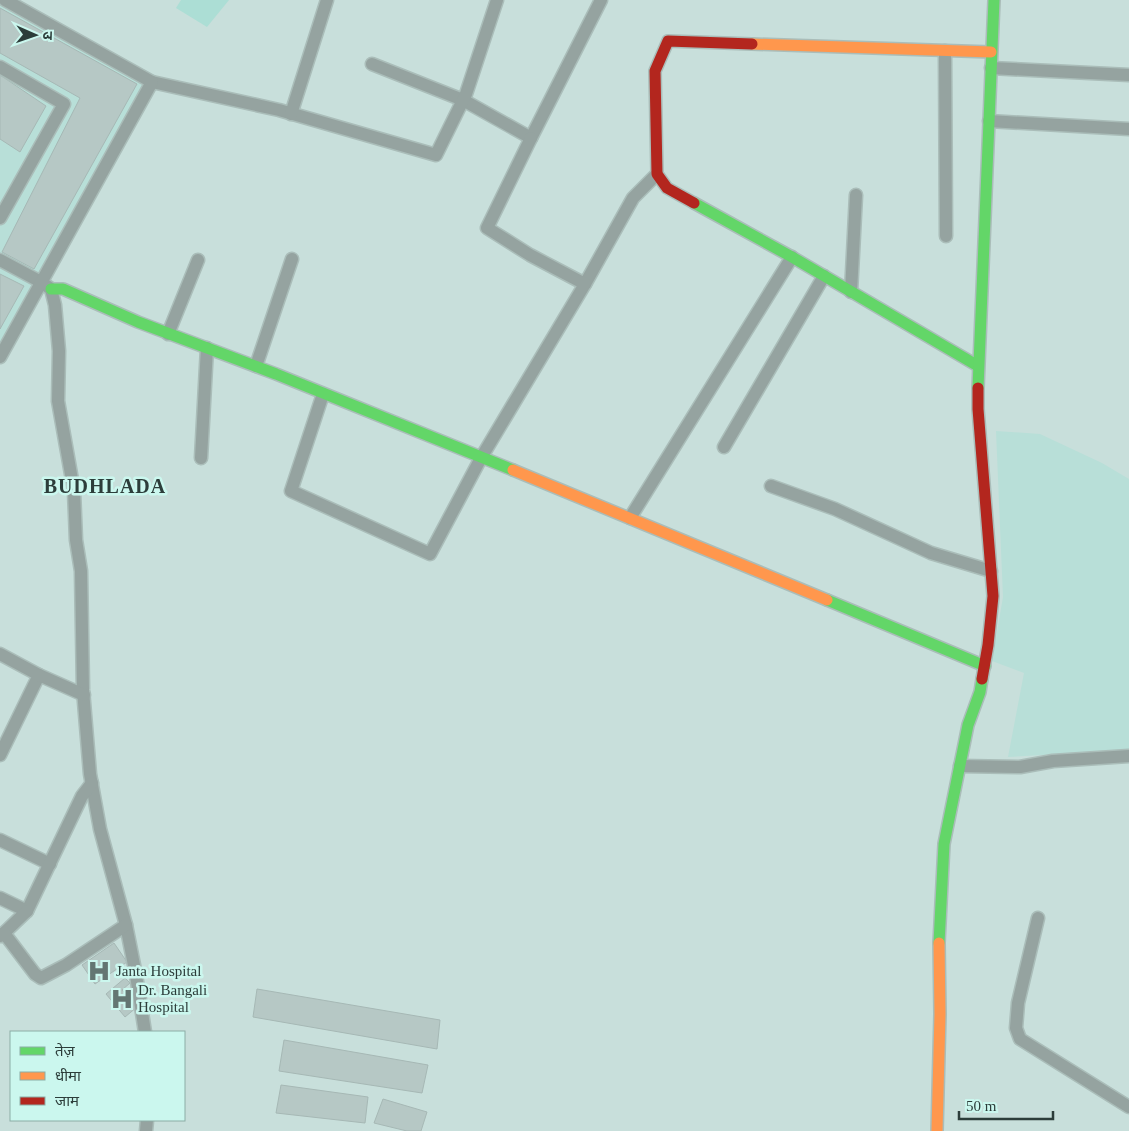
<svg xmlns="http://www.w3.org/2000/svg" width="1129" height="1131" viewBox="0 0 1129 1131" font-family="'Times New Roman','Noto Sans Devanagari',serif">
  <rect width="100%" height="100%" fill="#c8dfdb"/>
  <g fill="#b8dfd8">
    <polygon points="0,0 150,83 0,355"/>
    <polygon points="996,431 1040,434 1102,463 1129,479 1129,750 1008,757 1024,673 992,661 1003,597"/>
  </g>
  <polygon fill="#acded5" points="181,0 229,0 207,27 176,8"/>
  <g fill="#b6c8c5" stroke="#a6b8b5">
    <polygon points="0,8 137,84 34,269 2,252 80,98 0,53"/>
    <polygon points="0,75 46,106 20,152 0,139"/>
    <polygon points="0,274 24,286 0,329"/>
    <polygon points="114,943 127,962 95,984 82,965"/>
    <polygon points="125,978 130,983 122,990 137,1007 125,1017 106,994"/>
    <polygon points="257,989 440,1020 437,1049 253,1017"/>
    <polygon points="284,1040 428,1065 422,1093 279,1071"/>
    <polygon points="281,1085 368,1097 365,1123 276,1113"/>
    <polygon points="383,1099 427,1112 421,1131 407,1131 374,1123"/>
  </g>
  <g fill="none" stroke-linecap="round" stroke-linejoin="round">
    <defs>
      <g id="street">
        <polyline points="945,51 946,236"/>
        <polyline points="372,64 463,100 531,138 601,0"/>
        <polyline points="0,67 64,104 0,218"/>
        <polyline points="991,68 1129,75"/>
        <polyline points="152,82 279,110 436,155 466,94 497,0"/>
        <polyline points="291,114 327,0"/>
        <polyline points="989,121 1129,129"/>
        <polyline points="0,260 41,282 51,289 55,305 59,351 58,401 74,491 76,540 81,571 83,690 90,774 100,829 126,925 136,975 145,1032"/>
        <polyline points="585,284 633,198 657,174"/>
        <polyline points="851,292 856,195"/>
        <polyline points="168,334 198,260"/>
        <polyline points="0,357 152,82 5,0"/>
        <polyline points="256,366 292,259"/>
        <polyline points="323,394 291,491 430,554 481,458 585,284 530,255 487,228 531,138"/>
        <polyline points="724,447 824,276"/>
        <polyline points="201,458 207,348"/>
        <polyline points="771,486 835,509 931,553 991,571"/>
        <polyline points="630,518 792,257"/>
        <polyline points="0,654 39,675 0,755"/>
        <polyline points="39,675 84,695"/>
        <polyline points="960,766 1020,767 1053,761 1129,756"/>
        <polyline points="0,840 50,864"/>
        <polyline points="0,898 27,911 82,796 92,783"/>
        <polyline points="1038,918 1018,1003 1016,1028 1020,1039 1129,1107"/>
        <polyline points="4,933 27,911"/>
        <polyline points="0,936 4,933 35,974 41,978 66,965 126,925"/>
        <polyline points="146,1131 147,1120"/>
      </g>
      <g id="fast">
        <polyline points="694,203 792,257 978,366"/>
        <polyline points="51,289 63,289 138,322 276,374 513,470"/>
        <polyline points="978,388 994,0"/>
        <polyline points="827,600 985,666"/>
        <polyline points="939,943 944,844 968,725 980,692 982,679"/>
      </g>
      <g id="slow">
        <polyline points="752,44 991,52"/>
        <polyline points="513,470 827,600"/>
        <polyline points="937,1131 940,1014 939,943"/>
      </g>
      <g id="jam">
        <polyline points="694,203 667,188 657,174 655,71 668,41 752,44"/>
        <polyline points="978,388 978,409 993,596 988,645 982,679"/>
      </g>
    </defs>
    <use href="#street" stroke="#aabdb9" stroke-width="15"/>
    <use href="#fast" stroke="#aabdb9" stroke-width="14"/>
    <use href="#slow" stroke="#aabdb9" stroke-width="14"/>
    <use href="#jam" stroke="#aabdb9" stroke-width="14"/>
    <use href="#street" stroke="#95a3a0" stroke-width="12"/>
    <use href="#fast" stroke="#63d668" stroke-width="11"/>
    <use href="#slow" stroke="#ff974d" stroke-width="11"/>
    <use href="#jam" stroke="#b3261e" stroke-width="11"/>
  </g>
  <defs>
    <symbol id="hospital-bare" viewBox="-9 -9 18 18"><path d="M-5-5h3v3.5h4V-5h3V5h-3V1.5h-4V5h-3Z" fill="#637672" stroke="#cbf7ee" stroke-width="2.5" paint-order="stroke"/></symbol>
  </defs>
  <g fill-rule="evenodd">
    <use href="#hospital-bare" x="83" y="955" width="32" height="32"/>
    <use href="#hospital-bare" x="106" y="983" width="32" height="32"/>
  </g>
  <g text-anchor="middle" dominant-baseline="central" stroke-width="5" stroke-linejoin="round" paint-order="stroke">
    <g font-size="15" fill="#2c3d3a" stroke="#cbf7ee" text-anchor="start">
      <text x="116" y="971">Janta Hospital</text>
      <text x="138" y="990">Dr. Bangali<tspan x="138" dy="17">Hospital</tspan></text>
    </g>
    <g font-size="20" font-weight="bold" letter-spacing="1" fill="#2c3d3a" stroke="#cbf7ee">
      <text x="105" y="486">BUDHLADA</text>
    </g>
  </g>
  <rect x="10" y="1031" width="175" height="90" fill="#cbf7ee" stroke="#8bada6"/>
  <rect x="20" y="1047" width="25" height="8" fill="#63d668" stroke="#8bada6"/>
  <text x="55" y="1056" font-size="15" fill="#2c3d3a">तेज़</text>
  <rect x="20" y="1072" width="25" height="8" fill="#ff974d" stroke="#8bada6"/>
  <text x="55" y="1081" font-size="15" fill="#2c3d3a">धीमा</text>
  <rect x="20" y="1097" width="25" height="8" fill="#b3261e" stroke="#8bada6"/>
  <text x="55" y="1106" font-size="15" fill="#2c3d3a">जाम</text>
  <g transform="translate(35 35) rotate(92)" stroke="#cbf7ee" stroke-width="4" paint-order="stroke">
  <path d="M0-4L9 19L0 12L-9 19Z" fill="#2c3d3a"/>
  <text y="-8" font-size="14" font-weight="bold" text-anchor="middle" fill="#2c3d3a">उ</text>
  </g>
  <path d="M959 1111v8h94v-8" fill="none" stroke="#2c3d3a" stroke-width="2.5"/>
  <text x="966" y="1111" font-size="15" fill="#2c3d3a" stroke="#cbf7ee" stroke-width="4" paint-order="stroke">50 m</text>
</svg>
